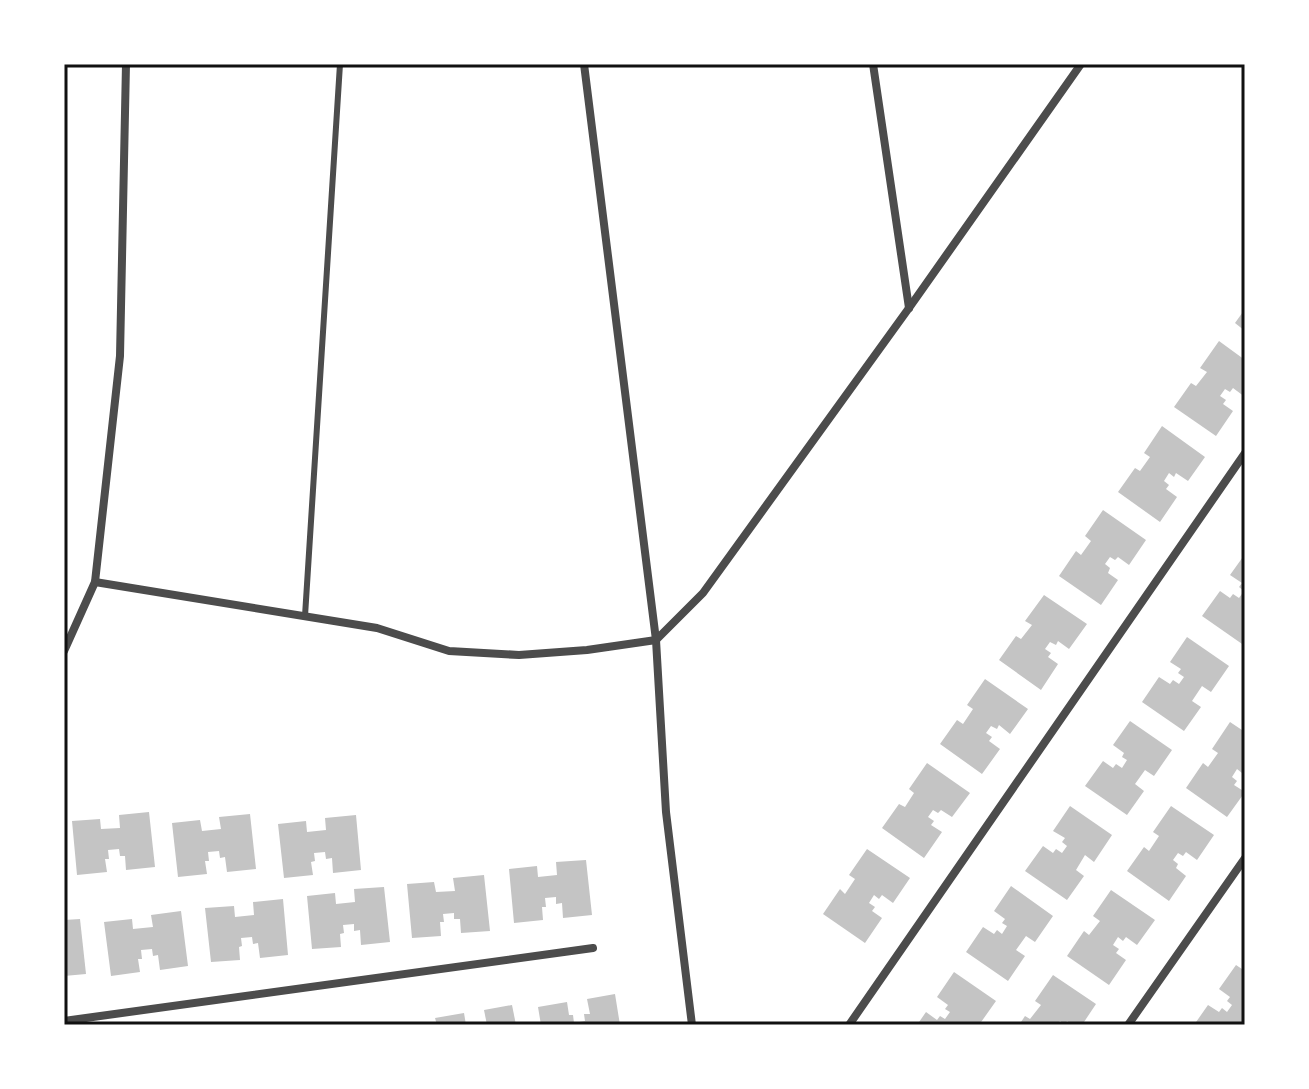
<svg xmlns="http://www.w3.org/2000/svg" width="1309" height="1089" viewBox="0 0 1309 1089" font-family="'Titillium Web',sans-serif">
  <rect width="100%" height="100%" fill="#fff"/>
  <g fill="#c4c4c4">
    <polygon points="1245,309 1245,331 1235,323"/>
    <polygon points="1219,341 1245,360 1245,397 1233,388 1230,392 1225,389 1220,396 1226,400 1223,404 1233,411 1216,436 1174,407 1191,383 1196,386 1207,372 1200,368"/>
    <polygon points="1162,426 1205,457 1188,481 1176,473 1174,477 1169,473 1164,481 1169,485 1166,489 1177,497 1160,522 1118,492 1135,468 1140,471 1150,457 1144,453"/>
    <polygon points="1103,510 1146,540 1129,565 1118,557 1115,560 1110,557 1105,564 1110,568 1108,573 1118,580 1101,605 1059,576 1076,551 1081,555 1091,541 1085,536"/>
    <polygon points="1245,554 1245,646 1202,616 1220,591 1230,598 1233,594 1239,598 1244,591 1239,587 1242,583 1230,575"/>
    <polygon points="1044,595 1087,624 1069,649 1058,641 1056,645 1050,642 1045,649 1051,653 1048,657 1058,664 1041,690 999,660 1016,636 1021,639 1032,625 1025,621"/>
    <polygon points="1187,637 1229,666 1211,692 1202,686 1192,701 1201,707 1184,731 1142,702 1159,677 1170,684 1173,680 1179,684 1184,677 1178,673 1181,669 1170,662"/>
    <polygon points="985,679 1028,709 1010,734 999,725 997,729 991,726 986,733 992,737 989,741 1000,749 982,774 940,744 957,720 963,724 973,709 967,705"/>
    <polygon points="1130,721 1172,750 1154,776 1145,770 1135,784 1144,791 1127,815 1085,786 1103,761 1113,768 1116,764 1122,768 1127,760 1122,757 1124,753 1113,745"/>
    <polygon points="1230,722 1245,732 1245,768 1242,773 1237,769 1232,777 1237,781 1234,785 1245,792 1227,817 1186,788 1203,763 1208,767 1218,753 1212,749"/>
    <polygon points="927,763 970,793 952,817 941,810 938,813 933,810 928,817 934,821 931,825 942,832 924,858 882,828 899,804 905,807 914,793 909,789"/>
    <polygon points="1070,806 1112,835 1094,862 1085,855 1076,870 1084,876 1067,900 1025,871 1043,846 1053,853 1056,849 1062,853 1067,846 1062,842 1065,838 1053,831"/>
    <polygon points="1171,806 1214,835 1197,860 1186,852 1183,856 1178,853 1173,860 1178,864 1176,868 1186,876 1169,901 1127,871 1144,847 1149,851 1159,836 1153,832"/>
    <polygon points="149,812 155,867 126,870 125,856 120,856 119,849 108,850 109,859 105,859 107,872 77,875 72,821 100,819 101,829 120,828 119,815"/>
    <polygon points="250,814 256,869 227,872 225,857 220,858 219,851 208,852 209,861 205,861 207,874 178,877 172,823 200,820 202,831 221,829 219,817"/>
    <polygon points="356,815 361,870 333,873 332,858 326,859 325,852 314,853 315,861 311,862 313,875 284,878 278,824 306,821 307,832 326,830 325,818"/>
    <polygon points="867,849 910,878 893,903 882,895 879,899 874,895 869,903 875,907 872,911 882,918 865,943 823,914 840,889 845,894 855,879 849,875"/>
    <polygon points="586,860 592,915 563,918 562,903 556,904 556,897 545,898 546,907 542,907 543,920 514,923 509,869 537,866 538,877 557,875 556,862"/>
    <polygon points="484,875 490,931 461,933 460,919 454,919 454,913 443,914 444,922 440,922 441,936 412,938 407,884 434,882 436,892 455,891 453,878"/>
    <polygon points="1011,886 1053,916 1035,942 1026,936 1016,950 1025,956 1008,981 966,952 983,927 994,934 997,930 1002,934 1007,926 1002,923 1005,919 994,911"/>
    <polygon points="384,887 390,942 361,945 360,930 354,931 354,924 343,925 344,933 340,934 341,947 312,949 307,896 335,893 336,904 355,902 354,889"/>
    <polygon points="1111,890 1155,920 1137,945 1126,937 1123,941 1118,937 1113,945 1119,949 1116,953 1126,960 1109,985 1067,956 1084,931 1089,935 1100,921 1093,916"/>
    <polygon points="283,899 288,955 260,958 258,943 253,944 252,937 241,938 242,946 239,947 240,960 211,962 205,908 234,906 235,917 254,915 253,902"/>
    <polygon points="181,911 188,966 160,970 158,955 153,956 152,949 141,950 142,959 138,959 140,972 111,976 104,922 132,919 133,929 153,927 151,915"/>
    <polygon points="80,919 86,974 64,976 64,920"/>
    <polygon points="1236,965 1245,971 1245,1025 1194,1025 1208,1005 1219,1012 1222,1008 1227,1012 1232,1005 1227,1001 1230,997 1219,989"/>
    <polygon points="954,972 996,1001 979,1025 974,1025 969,1022 966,1025 917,1025 926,1012 937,1020 940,1016 945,1019 950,1012 945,1009 948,1005 937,997"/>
    <polygon points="1053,975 1096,1004 1082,1025 1072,1025 1067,1021 1065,1025 1060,1021 1057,1025 1019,1025 1025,1016 1030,1019 1041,1005 1035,1001"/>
    <polygon points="615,994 620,1025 541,1025 538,1007 567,1002 569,1015 573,1015 574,1023 585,1021 584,1014 590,1014 587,999"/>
    <polygon points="512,1005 516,1025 487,1025 484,1010"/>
    <polygon points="464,1013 466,1025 437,1025 435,1018"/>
  </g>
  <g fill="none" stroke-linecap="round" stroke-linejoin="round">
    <polyline stroke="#4c4c4c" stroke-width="6" points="305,616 340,64"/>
    <g stroke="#4c4c4c" stroke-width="8">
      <polyline points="584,64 656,640 666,812 692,1025"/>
      <polyline points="873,64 909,308"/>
      <polyline points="95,582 377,628 449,651 519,655 587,650 656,640 703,593 909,308 1081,64"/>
      <polyline points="64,651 95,582 120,356 126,64"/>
      <polyline points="64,1021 593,948"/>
      <polyline points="849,1025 1245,453"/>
      <polyline points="1128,1025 1245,858"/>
    </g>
  </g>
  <rect width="1309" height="1089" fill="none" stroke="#ffffff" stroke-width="132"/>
  <rect x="66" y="66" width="1177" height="957" fill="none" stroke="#111" stroke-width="3"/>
</svg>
